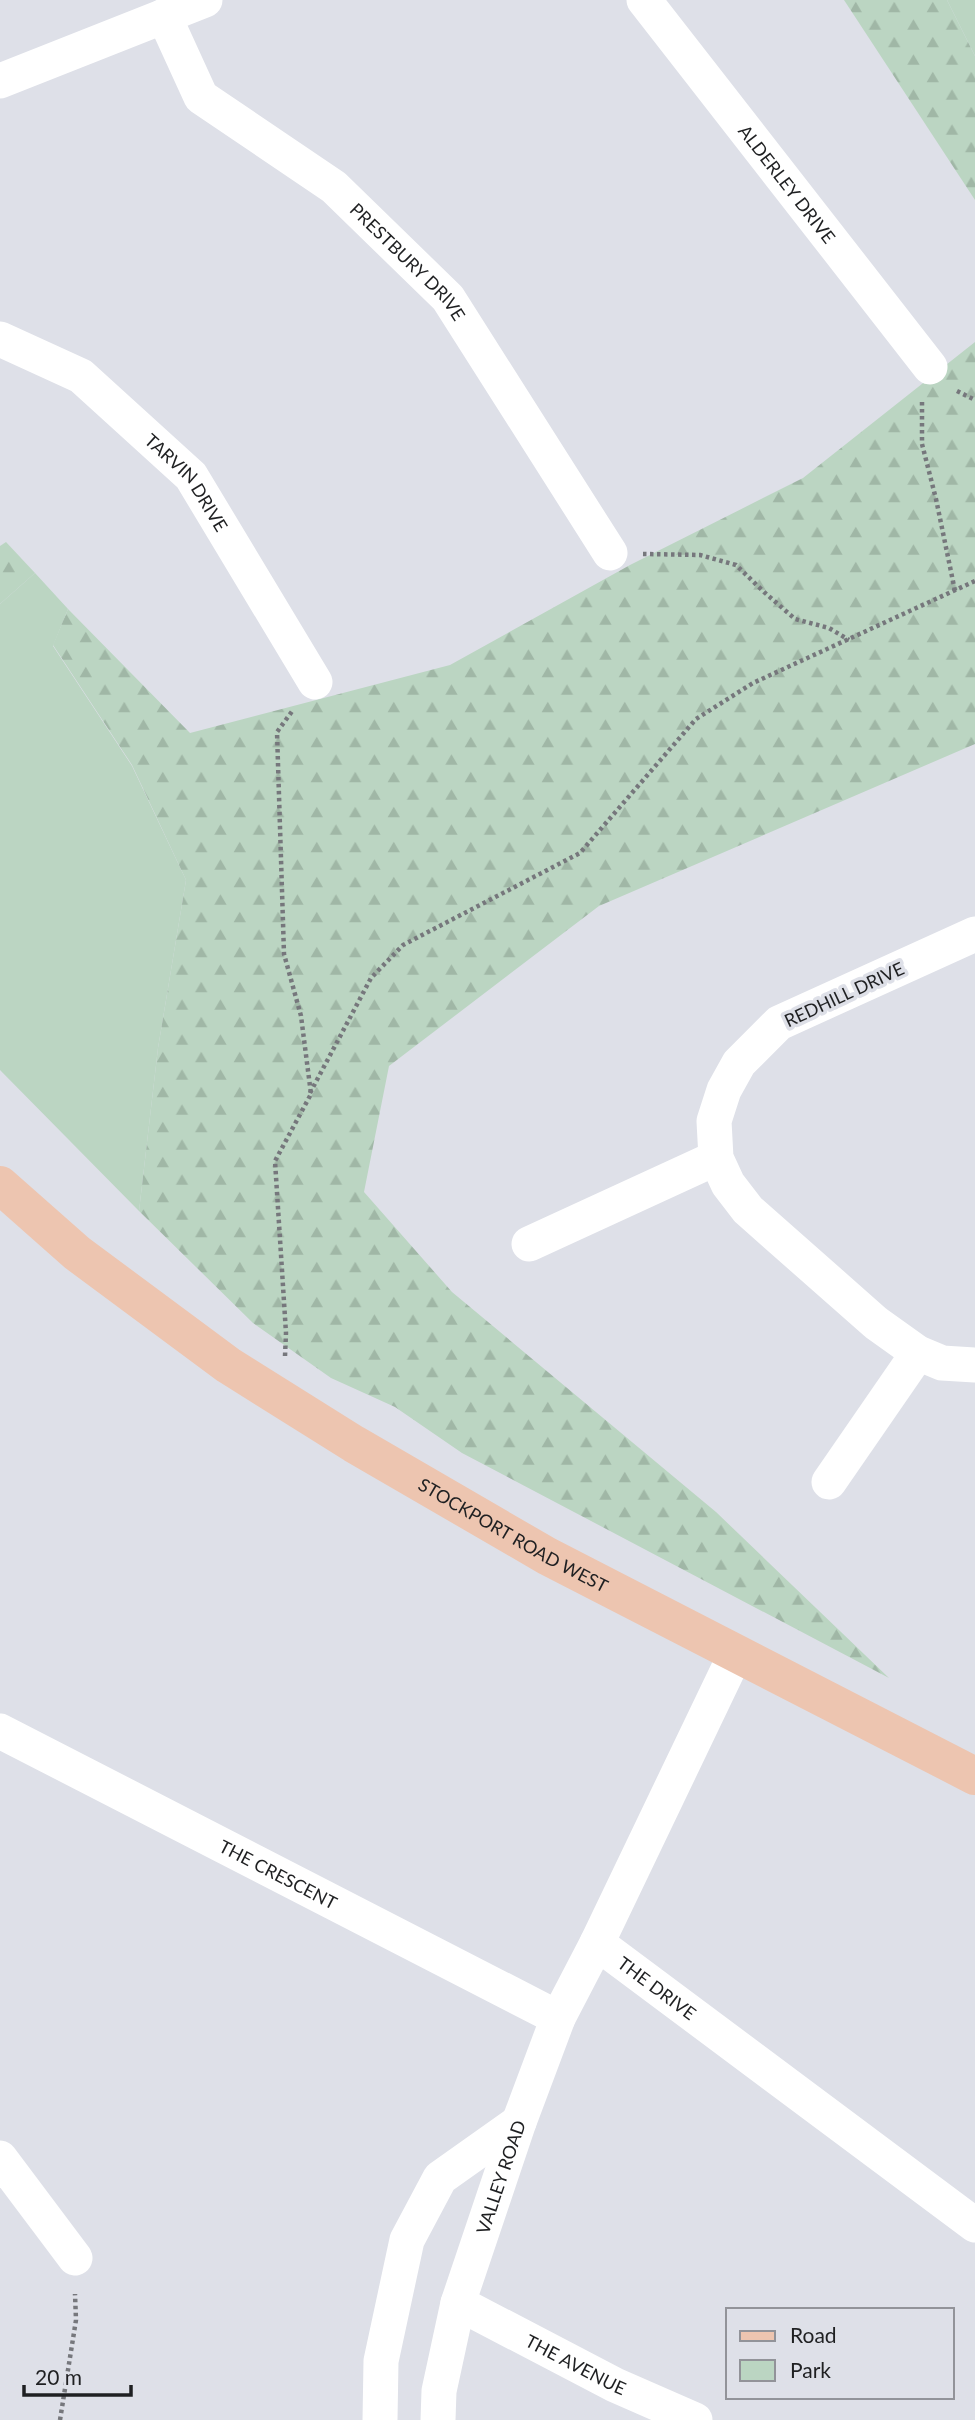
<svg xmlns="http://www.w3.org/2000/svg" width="975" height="2420" viewBox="0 0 975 2420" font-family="Lato,sans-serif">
  <defs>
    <pattern id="forest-firs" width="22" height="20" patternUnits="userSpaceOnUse" patternTransform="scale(1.75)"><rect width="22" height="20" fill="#bbd5c2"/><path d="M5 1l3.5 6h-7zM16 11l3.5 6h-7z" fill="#a0b7a6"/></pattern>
  </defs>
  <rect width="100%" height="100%" fill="#dee0e8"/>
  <g fill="#bbd5c2">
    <polygon points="947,0 975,0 975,56"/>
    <polygon points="35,573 68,609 53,646 132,766 186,880 158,1048 139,1211 0,1070 0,604"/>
  </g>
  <g fill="url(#forest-firs)">
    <polygon points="844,0 947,0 975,56 975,200"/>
    <polygon points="975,342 975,744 599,906 389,1066 364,1192 452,1292 716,1512 889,1678 462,1453 395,1407 331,1378 253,1323 139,1211 158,1048 186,880 132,765 53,645 68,609 190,733 450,665 630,565 803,478"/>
    <polygon points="6,542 35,573 0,604 0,546"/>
  </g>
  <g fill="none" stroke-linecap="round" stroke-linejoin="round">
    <g stroke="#76777c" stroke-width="4.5" stroke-dasharray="3.5 3.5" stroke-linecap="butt">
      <polyline points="957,391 975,400"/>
      <polyline points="922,402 922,444 936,499 955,591"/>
      <polyline points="643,554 700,555 736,565 764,592 795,619 829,628 849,640"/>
      <polyline points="310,1093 371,978 403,945 580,853 696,719 753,683 975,581"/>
      <polyline points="285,1356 286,1333 275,1161 311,1094 301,1016 284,954 277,732 293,710"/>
      <polyline points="60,2420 76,2320 75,2294"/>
    </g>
    <g stroke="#fff" stroke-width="35">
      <path id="s1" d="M644,0L930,367"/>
      <path id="s2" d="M164,16L201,97L334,187L448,298L610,553"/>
      <polyline points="0,81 205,0"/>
      <path id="s3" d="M0,339L81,376L191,476L315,682"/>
      <polyline points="975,934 779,1023 739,1063 724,1090 714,1121 716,1158 728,1184 748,1210 876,1323 918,1353 942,1363 975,1365"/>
      <polyline points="529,1244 716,1158"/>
      <polyline points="829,1482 918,1353"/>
      <path id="s4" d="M0,1731L558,2018"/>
      <path id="s5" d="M597,1943L975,2225"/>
      <polyline points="0,2158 75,2258"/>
      <path id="s6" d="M458,2303L615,2385L695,2420"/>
      <polyline points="380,2420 381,2361 407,2240 440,2178 519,2122"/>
      <path id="s7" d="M438,2420L439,2391L458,2303L519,2122L558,2018L597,1943L736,1653"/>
    </g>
    <path stroke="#edc5b0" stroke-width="38" id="s8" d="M0,1185L77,1253L228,1365L354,1444L547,1556L975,1776"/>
  </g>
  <g text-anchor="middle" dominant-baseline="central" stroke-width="7" stroke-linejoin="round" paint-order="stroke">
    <g font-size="18" fill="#1f2022" stroke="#dee0e8">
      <text stroke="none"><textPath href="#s1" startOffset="233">ALDERLEY DRIVE</textPath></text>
      <text stroke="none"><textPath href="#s2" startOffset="355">PRESTBURY DRIVE</textPath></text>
      <text stroke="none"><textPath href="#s3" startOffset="240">TARVIN DRIVE</textPath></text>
      <text transform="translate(844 994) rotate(-25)">REDHILL DRIVE</text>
      <text stroke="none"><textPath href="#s8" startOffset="623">STOCKPORT ROAD WEST</textPath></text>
      <text stroke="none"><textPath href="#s4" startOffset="313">THE CRESCENT</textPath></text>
      <text stroke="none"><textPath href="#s5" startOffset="75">THE DRIVE</textPath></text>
      <text stroke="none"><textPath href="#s7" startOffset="252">VALLEY ROAD</textPath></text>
      <text stroke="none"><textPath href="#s6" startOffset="133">THE AVENUE</textPath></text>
    </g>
  </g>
  <rect x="726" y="2308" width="228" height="91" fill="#dee0e8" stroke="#929399" stroke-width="2"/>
  <rect x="740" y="2331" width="35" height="10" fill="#edc5b0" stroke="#929399" stroke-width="2"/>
  <text x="790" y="2343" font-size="21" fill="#1f2022">Road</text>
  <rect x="740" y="2360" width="35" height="21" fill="#bbd5c2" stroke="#929399" stroke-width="2"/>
  <text x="790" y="2378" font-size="21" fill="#1f2022">Park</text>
  <path d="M24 2385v10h107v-10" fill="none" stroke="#1f2022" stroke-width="3.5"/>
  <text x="35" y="2385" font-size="21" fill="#1f2022" stroke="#dee0e8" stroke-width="5" paint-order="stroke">20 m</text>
</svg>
